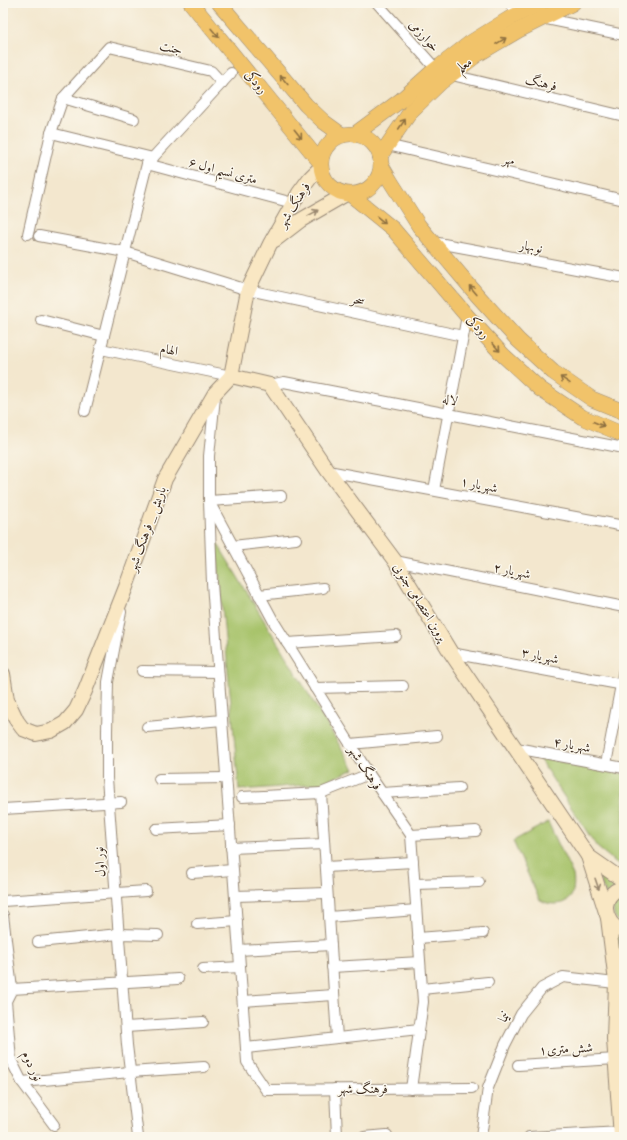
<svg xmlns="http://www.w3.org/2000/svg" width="627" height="1140" viewBox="0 0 627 1140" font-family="'Libre Bodoni',Amiri,serif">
  <rect width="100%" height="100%" fill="#fbf7ec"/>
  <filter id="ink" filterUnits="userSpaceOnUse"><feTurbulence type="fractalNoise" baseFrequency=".025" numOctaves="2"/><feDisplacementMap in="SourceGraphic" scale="8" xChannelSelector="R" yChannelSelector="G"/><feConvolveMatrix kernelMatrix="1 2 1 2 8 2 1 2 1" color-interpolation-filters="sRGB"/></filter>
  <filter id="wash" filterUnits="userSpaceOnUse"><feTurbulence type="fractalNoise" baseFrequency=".012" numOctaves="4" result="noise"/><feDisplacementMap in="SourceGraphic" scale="16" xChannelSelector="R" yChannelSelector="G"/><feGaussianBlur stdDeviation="0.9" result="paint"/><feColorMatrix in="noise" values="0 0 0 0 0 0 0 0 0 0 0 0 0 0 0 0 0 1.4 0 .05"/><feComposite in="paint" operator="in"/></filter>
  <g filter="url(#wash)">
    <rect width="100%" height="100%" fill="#f3e7ce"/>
    <g fill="#a7c36a" stroke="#717644">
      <polygon points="216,541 354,769 321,784 239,790"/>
      <polygon points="538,757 624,774 624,869 597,847"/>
      <path d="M548,822L573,875C574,880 574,885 573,891C570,906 550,907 539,899L513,841Z"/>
      <polygon points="593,863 620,884 606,895"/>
      <path d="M624,892V924C613,920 613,913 613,903Z"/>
      <polygon points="615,932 624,936 624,952 620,958"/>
    </g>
  </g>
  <g filter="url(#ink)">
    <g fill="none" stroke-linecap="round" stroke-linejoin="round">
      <defs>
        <g id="minor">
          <polyline points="377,3 436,69"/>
          <polyline points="510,3 519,14"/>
          <polyline points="542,18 624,35"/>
          <polyline points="452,75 624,116"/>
          <polyline points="63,98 134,119"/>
          <polyline points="51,133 153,158"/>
          <polyline points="387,145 624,200"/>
          <polyline points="147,164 293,203"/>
          <polyline points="28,234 51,133 63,98 109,47 211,71 222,83"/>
          <polyline points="39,236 125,252 248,290 463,336"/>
          <polyline points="433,242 624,278"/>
          <polyline points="41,320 104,336"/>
          <polyline points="101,349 231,376"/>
          <polyline points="270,385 284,382 624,448"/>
          <polyline points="215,397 209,456 209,501 212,583 247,1062 266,1090 472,1088"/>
          <polyline points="85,411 147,164 231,73"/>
          <polyline points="328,471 624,526"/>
          <polyline points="434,490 467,316"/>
          <polyline points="209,501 281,496"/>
          <polyline points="211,505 274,622 369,774 411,835 423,1002 411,1089"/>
          <polyline points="233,546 296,539"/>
          <polyline points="395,561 624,607"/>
          <polyline points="259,595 323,588"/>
          <polyline points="121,612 108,682 107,731 107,778 127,1045 138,1137"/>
          <polyline points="287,643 396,636"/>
          <polyline points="451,653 624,685"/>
          <polyline points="142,671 218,672"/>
          <polyline points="315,688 403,686"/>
          <polyline points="147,727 222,720"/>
          <polyline points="350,744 437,736"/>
          <polyline points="516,748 624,768"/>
          <polyline points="606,764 624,669"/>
          <polyline points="159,779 226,778"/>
          <polyline points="382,793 459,788"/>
          <polyline points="242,797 321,793"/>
          <polyline points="3,809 121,802"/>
          <polyline points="156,829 230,825"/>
          <polyline points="411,835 476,831"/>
          <polyline points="231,848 324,844"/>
          <polyline points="326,867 413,862"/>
          <polyline points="192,873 233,870"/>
          <polyline points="415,884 479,882"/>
          <polyline points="235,896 327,893"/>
          <polyline points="3,901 146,891"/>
          <polyline points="3,915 12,989 6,1001 11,1060 22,1082 54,1125"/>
          <polyline points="329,917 416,910"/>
          <polyline points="197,924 237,921"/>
          <polyline points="418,938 483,933"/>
          <polyline points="38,942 119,934 158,935"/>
          <polyline points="239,950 331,945"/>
          <polyline points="332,967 420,962"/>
          <polyline points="203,969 240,967"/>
          <polyline points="12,989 178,979"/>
          <polyline points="422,989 488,982"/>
          <polyline points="243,1001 334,995"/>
          <polyline points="126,1027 203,1022"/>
          <polyline points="337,1038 321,793 369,774"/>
          <polyline points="246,1048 419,1029"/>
          <polyline points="518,1065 616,1059"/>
          <polyline points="22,1082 130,1072 204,1067"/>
          <polyline points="335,1089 337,1137"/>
          <polyline points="364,1137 387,1135"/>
          <polyline points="481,1137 488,1088 505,1045 521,1014 542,988 563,977 624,984"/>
          <polyline points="529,1137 621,1132"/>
        </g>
        <g id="secondary">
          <polyline points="275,240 301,220 346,194"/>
          <polyline points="231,376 270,385 328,471 395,561 451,653 588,856 606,912"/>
          <polyline points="3,674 7,700 17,721 23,729 36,734 51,731 65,723 76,710 85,691 126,587 165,479 215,393 231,376 248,290 270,244 299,193 310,178 320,168"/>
          <polyline points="588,856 624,881"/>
          <path d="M624,887C599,894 601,923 624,932"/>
          <polyline points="608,918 616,982 614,1039 621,1137"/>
        </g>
        <g id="primary">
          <polyline points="191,3 320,162"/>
          <polyline points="219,3 306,105 324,122 342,135"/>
          <circle cx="351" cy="164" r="30"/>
          <polyline points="355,134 401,100 431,73 470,43 512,17 541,3"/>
          <polyline points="380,156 411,111 440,83 478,54 519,30 573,3"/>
          <polyline points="381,165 391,182 419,226 478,296 518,340 553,372 592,399 624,412"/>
          <polyline points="351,195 393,229 467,316 503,355 540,389 582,417 624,435"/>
        </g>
      </defs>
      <use href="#minor" stroke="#978876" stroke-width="12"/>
      <use href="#secondary" stroke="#978876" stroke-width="16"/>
      <use href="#primary" stroke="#978876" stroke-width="16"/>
      <use href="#minor" stroke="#fff" stroke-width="10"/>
      <use href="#secondary" stroke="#f9e7c3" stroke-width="14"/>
      <use href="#primary" stroke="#f1c36a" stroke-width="15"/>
    </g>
    <defs><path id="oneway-shaft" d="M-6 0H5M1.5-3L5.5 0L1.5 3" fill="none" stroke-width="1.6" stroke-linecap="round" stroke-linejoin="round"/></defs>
    <g stroke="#8d6f40">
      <use href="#oneway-shaft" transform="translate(215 33) rotate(50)"/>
      <use href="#oneway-shaft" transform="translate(501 41) rotate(-31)"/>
      <use href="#oneway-shaft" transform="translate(284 80) rotate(-130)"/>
      <use href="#oneway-shaft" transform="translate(402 124) rotate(-56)"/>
      <use href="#oneway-shaft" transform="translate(298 134) rotate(51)"/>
      <use href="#oneway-shaft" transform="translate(381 220) rotate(39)"/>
      <use href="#oneway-shaft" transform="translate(473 290) rotate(-130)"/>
      <use href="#oneway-shaft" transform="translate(496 347) rotate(48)"/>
      <use href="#oneway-shaft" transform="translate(565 380) rotate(-146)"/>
      <use href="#oneway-shaft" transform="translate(599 424) rotate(23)"/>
    </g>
    <g stroke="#9a8870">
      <use href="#oneway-shaft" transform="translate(313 213) rotate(-29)"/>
      <use href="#oneway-shaft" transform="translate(597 884) rotate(71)"/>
    </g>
  </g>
  <g text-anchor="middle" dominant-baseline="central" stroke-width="3" stroke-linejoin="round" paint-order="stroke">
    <g font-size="13" fill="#3b2a1e" stroke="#fbf7ec">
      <text transform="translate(424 36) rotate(48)">خوارزمی</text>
      <text transform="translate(171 48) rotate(14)">جنت</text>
      <text transform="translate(464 65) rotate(-37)">معلم</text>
      <text transform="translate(256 82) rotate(50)">رودکی</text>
      <text transform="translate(541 83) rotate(13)">فرهنگ</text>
      <text transform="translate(509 160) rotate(13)">مهر</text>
      <text transform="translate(223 171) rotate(15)">۶ متری نسیم اول</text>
      <text transform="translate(294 205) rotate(-58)">فرهنگ شهر</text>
      <text transform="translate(531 247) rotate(10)">نوبهار</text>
      <text transform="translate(358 300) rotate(12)">سحر</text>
      <text transform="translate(478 327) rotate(48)">رودکى</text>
      <text transform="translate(169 350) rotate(11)">الهام</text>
      <text transform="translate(450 400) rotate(11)">لاله</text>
      <text transform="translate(479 485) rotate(11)">شهریار ۱</text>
      <text transform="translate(147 529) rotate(-70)">باریش _ فرهنگ شهر</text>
      <text transform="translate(512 571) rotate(11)">شهریار ۲</text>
      <text transform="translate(420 602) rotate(58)">پروین اعتصامی جنوبی</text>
      <text transform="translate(540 656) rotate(11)">شهریار ۳</text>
      <text transform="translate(572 745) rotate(10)">شهریار ۴</text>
      <text transform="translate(365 768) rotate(57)">فرهنگ شهر</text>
      <text transform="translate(100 862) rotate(-94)">نور اول</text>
      <text transform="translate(504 1017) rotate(-62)">نیما</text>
      <text transform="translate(566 1049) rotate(-3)">شش متری۱</text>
      <text transform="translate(32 1066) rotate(65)">نور دوم</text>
      <text x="363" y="1089">فرهنگ شهر</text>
    </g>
  </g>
  <rect width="627" height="1140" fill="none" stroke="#fbf7ec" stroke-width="16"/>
</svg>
